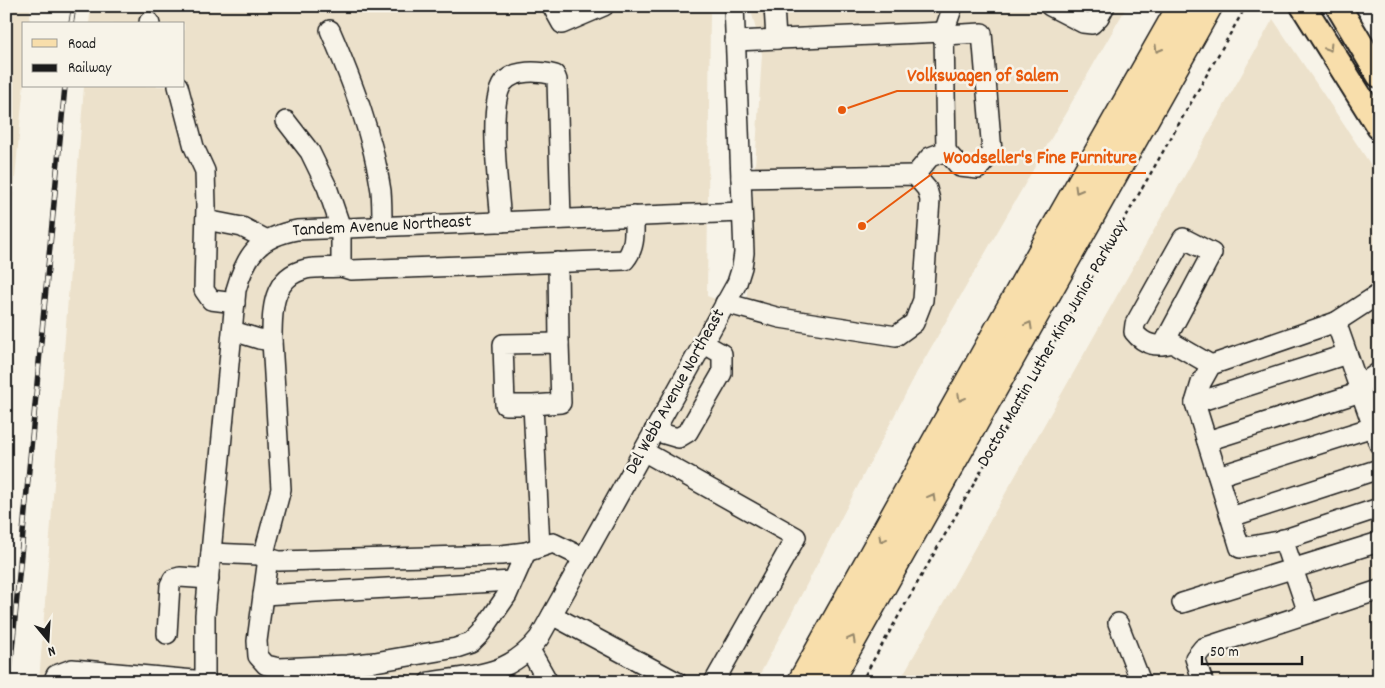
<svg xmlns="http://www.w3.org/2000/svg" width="1385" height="688" viewBox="0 0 1385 688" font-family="Dekko,sans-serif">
  <rect width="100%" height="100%" fill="#f7f3e8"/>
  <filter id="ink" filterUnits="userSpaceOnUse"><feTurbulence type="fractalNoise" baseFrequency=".02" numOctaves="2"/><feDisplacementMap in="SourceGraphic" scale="10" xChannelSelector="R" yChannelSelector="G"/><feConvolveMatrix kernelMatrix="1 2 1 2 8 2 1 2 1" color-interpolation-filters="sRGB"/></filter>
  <g filter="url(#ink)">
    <g fill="#ece1cb">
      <polygon points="6,6 31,6 29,24 24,24 24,82 6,275"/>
      <polygon points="91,6 708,6 710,14 707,296 746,310 762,54 750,6 1127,6 917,372 756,682 39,682 84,86 184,86 184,24 89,24"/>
      <polygon points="1273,19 1379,177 1379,682 899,682"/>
    </g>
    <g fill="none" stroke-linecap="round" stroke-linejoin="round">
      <defs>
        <g id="minor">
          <polyline points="552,6 562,24 604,6"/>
          <polyline points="774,6 776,39"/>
          <polyline points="1050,6 1083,23 1092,24 1099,17 1105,6"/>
          <polyline points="149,22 150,24"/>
          <path d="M330,30C352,81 373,135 381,191C382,203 382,215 382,226"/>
          <polyline points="944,32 953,6"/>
          <polyline points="944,35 982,33 992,152 978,169 960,167 946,151"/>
          <polyline points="735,41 944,32 946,151 930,157 915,175"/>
          <polyline points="178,86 194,147 205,171 206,206 204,290 211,300 235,303"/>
          <path d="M286,121L310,152L327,187L341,228V267L351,270L625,260C636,247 634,232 634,216"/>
          <polyline points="206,220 242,227 267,240"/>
          <path d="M501,222C499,193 487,104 503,83C514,69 539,71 555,75L557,80L561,219"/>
          <polyline points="558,262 559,343"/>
          <polyline points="725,303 780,318 896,336 914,323 923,300 930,200 927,189 915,175 741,178"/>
          <polyline points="1336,322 1379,294"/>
          <path d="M233,331L259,339L272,341C272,312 271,277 306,269C317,267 330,268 341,267"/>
          <path d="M1163,345L1212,253L1183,238L1135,324L1134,332C1145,346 1157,347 1173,343L1211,365"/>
          <polyline points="1359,386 1379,372"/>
          <polyline points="1195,403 1347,354"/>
          <polyline points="533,405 505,405 503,344 559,343 561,403 533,405 540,547"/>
          <polyline points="654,431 678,438 688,432 722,373 722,354 703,343"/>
          <polyline points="1207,441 1361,392"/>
          <polyline points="1379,444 1336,322 1211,365 1201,383 1195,403 1240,548 1279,541 1379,508"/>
          <polyline points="643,451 796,537 714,682"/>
          <polyline points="1218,476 1373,427"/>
          <polyline points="1231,517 1379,469"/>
          <polyline points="1283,539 1308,613"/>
          <polyline points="211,553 258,555 279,561 501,555 526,552 553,543 584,558"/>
          <polyline points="263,557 281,489 272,341"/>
          <polyline points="268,558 257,641 258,656 266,665 279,668 347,665 375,662 456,648 471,643 481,633 507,595 526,552"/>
          <polyline points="263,595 512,581"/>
          <polyline points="1182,603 1379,542"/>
          <polyline points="552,615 677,682"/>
          <polyline points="1118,623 1141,682"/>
          <polyline points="167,634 170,585 173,579 180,577 209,579"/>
          <polyline points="530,650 548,682"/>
          <polyline points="53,682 56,675 72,669 205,681"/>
          <path d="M205,682V615L236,290C246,254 259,237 297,230L742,212"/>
          <path d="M429,682C474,675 509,676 539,638L737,283L742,267L744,253L734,6"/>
          <polyline points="1203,682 1195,658 1203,648 1379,590"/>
        </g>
        <g id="major">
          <polyline points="1303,6 1379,127"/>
          <polyline points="1338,6 1379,75"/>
        </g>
        <g id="highway">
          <polyline points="802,682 1050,238 1182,6"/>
          <polyline points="828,682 1208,6"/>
        </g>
      </defs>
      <use href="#minor" stroke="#1c1c1c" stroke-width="22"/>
      <use href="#major" stroke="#1c1c1c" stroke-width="28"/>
      <use href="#highway" stroke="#1c1c1c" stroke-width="31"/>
      <polyline stroke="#1c1c1c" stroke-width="2.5" stroke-dasharray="4 4" stroke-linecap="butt" points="861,682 1246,6"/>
      <use href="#minor" stroke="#f7f3e8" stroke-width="19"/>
      <use href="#major" stroke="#f8deab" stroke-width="24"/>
      <use href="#highway" stroke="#f8deab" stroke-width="28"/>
      <defs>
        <g id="rail">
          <polyline points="71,24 74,6"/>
          <polyline points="9,682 65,86"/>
        </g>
      </defs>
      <use href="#rail" stroke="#1c1c1c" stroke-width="5.5"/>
      <use href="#rail" stroke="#f7f3e8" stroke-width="4" stroke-dasharray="11" stroke-linecap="butt"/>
    </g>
    <defs><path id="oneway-chevron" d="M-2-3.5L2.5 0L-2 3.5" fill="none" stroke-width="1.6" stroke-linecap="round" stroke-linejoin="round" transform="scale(1.25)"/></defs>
    <g stroke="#95876b">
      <use href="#oneway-chevron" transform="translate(1329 48) rotate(58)"/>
      <use href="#oneway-chevron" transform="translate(1158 49) rotate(120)"/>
      <use href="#oneway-chevron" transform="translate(1078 190) rotate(120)"/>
      <use href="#oneway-chevron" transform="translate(1029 325) rotate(-61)"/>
      <use href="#oneway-chevron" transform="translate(961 398) rotate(119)"/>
      <use href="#oneway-chevron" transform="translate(932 497) rotate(-61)"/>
      <use href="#oneway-chevron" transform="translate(882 539) rotate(119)"/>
      <use href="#oneway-chevron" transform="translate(852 639) rotate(-61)"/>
    </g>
  </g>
  <g text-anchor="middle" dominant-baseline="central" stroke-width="5" stroke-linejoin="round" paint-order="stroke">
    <g font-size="18" fill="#1c1c1c" stroke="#f7f3e8">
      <text transform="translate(382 227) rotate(-3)">Tandem Avenue Northeast</text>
      <text transform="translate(1053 344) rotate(-60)">Doctor Martin Luther King Junior Parkway</text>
      <text transform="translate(676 392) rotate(-61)">Del Webb Avenue Northeast</text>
    </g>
  </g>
  <path fill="none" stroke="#e8590c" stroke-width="2" d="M842 110L897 91H1068M862 226L933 173H1146"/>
  <g fill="#e8590c" stroke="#f7f3e8" stroke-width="2">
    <circle cx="842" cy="110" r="5"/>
    <circle cx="862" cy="226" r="5"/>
  </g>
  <g font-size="19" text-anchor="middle" font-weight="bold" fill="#e8590c" stroke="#f7f3e8" stroke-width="5" stroke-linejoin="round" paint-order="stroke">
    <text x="983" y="81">Volkswagen of Salem</text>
    <text x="1040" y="163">Woodseller's Fine Furniture</text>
  </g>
  <rect width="1385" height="688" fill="none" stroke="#f7f3e8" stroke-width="25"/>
  <rect x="12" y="12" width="1360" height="663" fill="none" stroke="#1c1c1c" stroke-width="2" filter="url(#ink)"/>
  <rect x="22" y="22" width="162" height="65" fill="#f7f3e8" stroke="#9f9d96"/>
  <rect x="32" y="39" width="25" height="8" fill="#f8deab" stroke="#9f9d96"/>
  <text x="68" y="48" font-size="15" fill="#1c1c1c">Road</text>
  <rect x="32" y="64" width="25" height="8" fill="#1c1c1c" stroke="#9f9d96"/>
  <text x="68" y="72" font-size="15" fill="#1c1c1c">Railway</text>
  <g transform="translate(48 640) rotate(162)" stroke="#f7f3e8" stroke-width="4" paint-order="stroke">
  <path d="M0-4L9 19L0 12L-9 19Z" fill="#1c1c1c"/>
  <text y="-8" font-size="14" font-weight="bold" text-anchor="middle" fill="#1c1c1c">N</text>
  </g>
  <path d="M1202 656v8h100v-8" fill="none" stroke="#1c1c1c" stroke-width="2.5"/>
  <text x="1210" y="656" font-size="15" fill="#1c1c1c" stroke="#f7f3e8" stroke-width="4" paint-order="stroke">50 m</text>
</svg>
